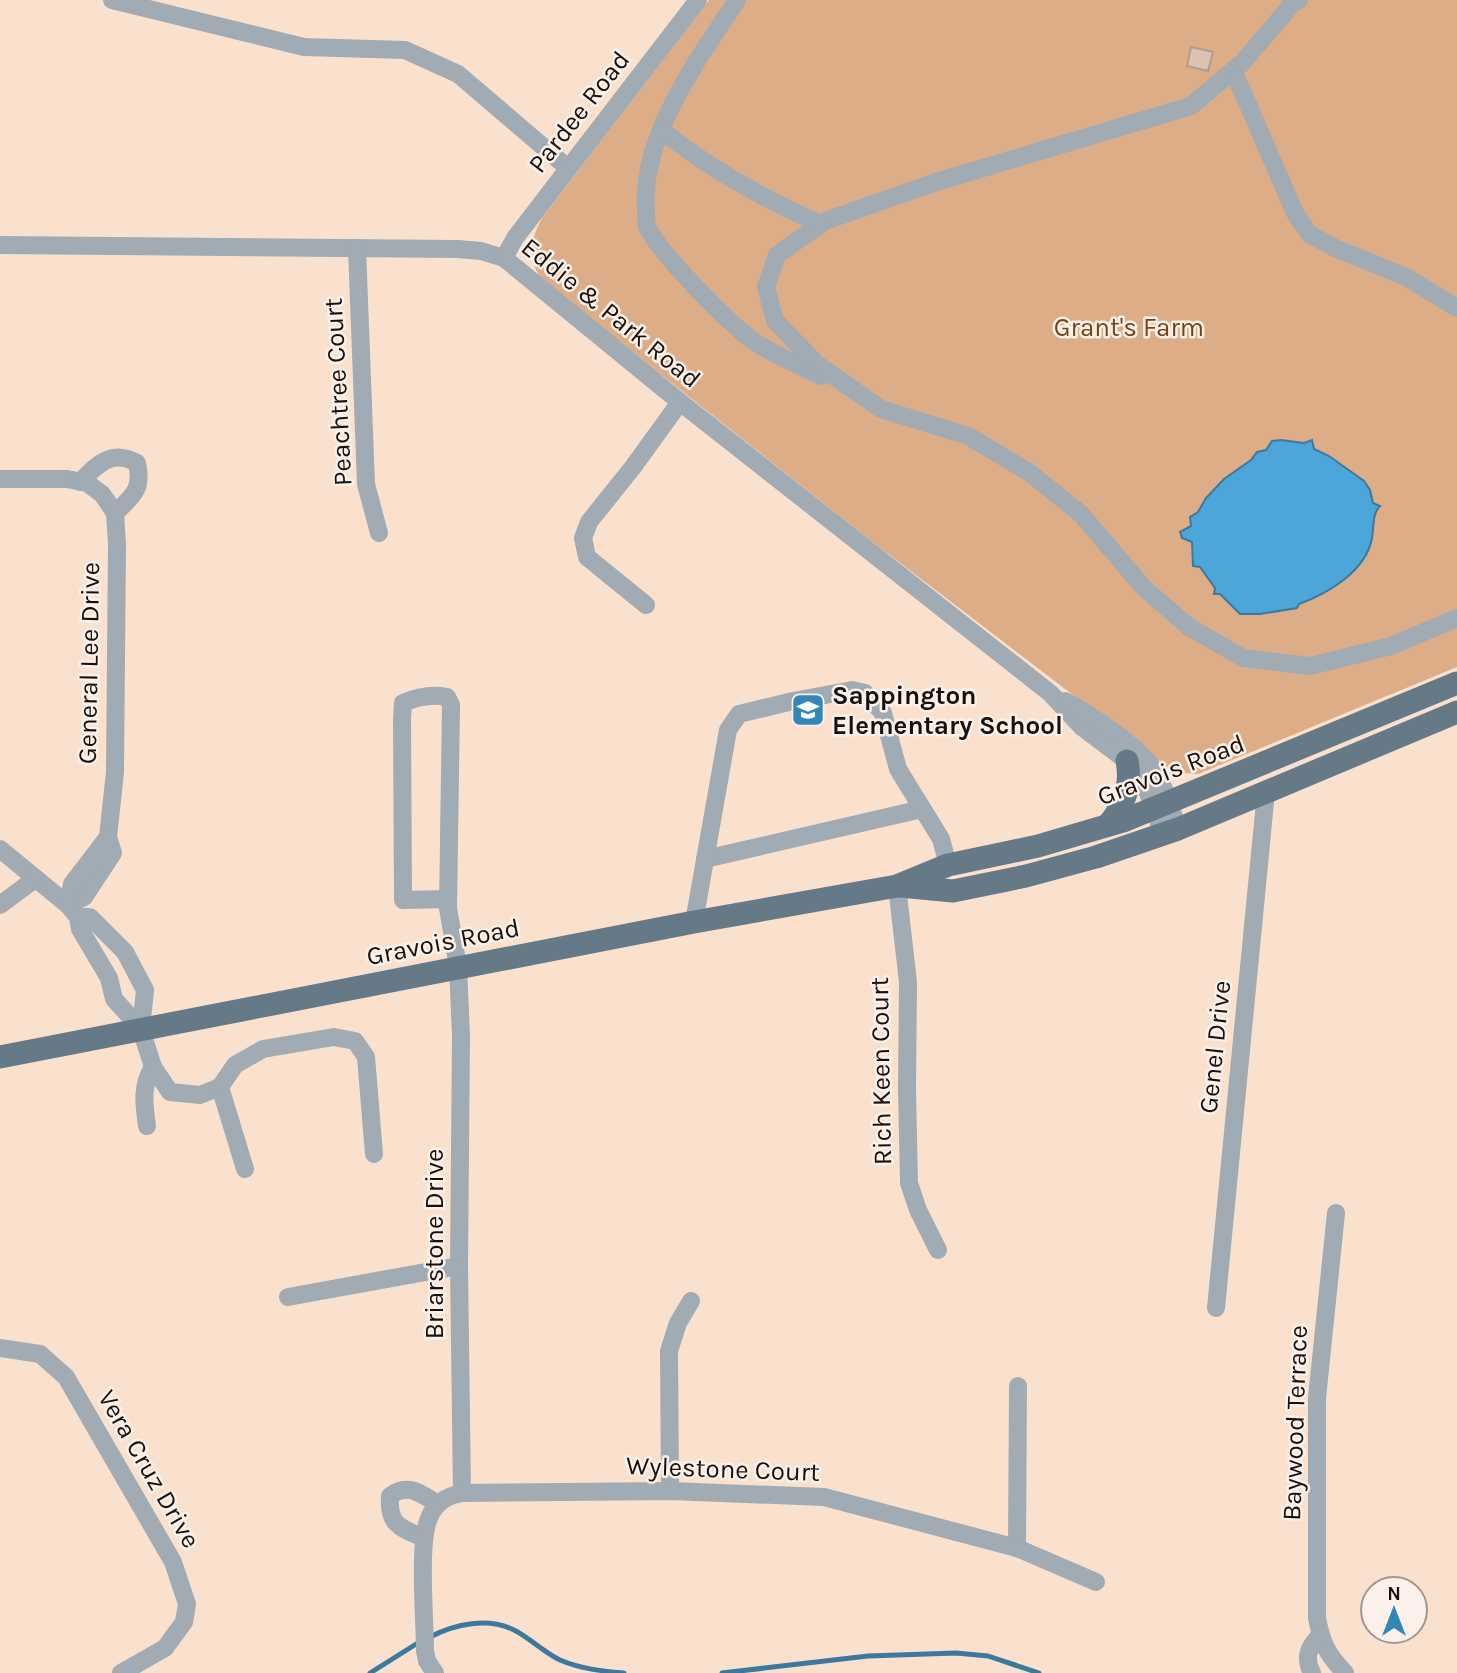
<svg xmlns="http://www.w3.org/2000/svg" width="1457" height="1673" viewBox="0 0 1457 1673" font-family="Karla,sans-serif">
  <rect width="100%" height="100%" fill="#fae1ce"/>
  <path fill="#ddad87" d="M709,0H1457V667L1198,774L1174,772L870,540L544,282C526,260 530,241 542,218Z"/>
  <path fill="#4da6da" stroke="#3d799c" stroke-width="2" d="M1281,440L1304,443L1312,440L1314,449L1329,456L1364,481L1370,490L1373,503L1380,506C1372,514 1374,527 1372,538C1366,571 1329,593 1299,604L1297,608L1260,614H1240L1220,594H1214L1215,588L1200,567L1193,566L1192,542L1182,538L1180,532L1191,526L1190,517L1198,512L1206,498L1224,479L1251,460L1257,452L1266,450L1272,441Z"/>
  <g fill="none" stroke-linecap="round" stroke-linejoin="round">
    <g stroke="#3d799c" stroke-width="5">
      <path d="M430,1637C455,1624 488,1617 514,1630C530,1638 543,1652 560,1660C581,1669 602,1671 624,1673"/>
      <polyline points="370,1673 421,1641"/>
      <polyline points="722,1673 868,1656 956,1653 988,1656 1039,1673"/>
    </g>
  </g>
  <polygon fill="#dcc3b1" stroke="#b39c8a" stroke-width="2" points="1191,47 1213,52 1208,71 1187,66"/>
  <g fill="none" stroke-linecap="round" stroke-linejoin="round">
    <g stroke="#a0abb3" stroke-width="18">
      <polyline points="112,0 304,47 405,50 458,74 568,168"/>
      <path d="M737,0C699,58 640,137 646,210C646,215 646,221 647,226C657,251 728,322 751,339C770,354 800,365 821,376"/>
      <polyline points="1299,0 1293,3 1242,63 1191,106 936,182 825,221 777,255 766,287 775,321 818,365 881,409 968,436 1030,473 1081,514 1144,588 1189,627 1243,658 1310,666 1391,646 1457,618"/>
      <polyline points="1233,70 1295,213 1309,234 1335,248 1406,277 1457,308"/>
      <path d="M661,130C710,169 764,199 820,224"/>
      <polyline points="0,245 458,249 481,251 504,258 680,402 1050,693 1082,727 1127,761 1142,777 1163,834"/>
      <polyline points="357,248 366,484 379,533"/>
      <polyline points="504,258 515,238 698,0"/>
      <polyline points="0,479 67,479 87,483 102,494 115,513 117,544 115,772 108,837 113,853 84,897 68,905"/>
      <path d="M80,482C98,464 111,449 137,463C143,489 133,496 115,513"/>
      <polyline points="646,605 587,557 583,538 589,522 633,467 680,402"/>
      <path d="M1065,701C1091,715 1130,741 1149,763C1164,781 1170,807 1178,829"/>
      <polyline points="0,849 68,905 78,917 80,929 109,978 114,999 141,1029 153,1067 170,1092 200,1095 220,1087 245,1169"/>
      <polyline points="705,859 922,809"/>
      <polyline points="897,886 908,982 907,1089 909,1183 918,1210 938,1250"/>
      <path d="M448,899L403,900L402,719L403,703C417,697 432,694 447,697L451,705L448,908L458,967L461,1036L459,1266L462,1493"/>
      <polyline points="0,905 35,879"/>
      <polyline points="68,905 72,884 108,837"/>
      <polyline points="78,917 90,917 125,952 145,990 141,1029"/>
      <polyline points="694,922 728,730 739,714 793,701 852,690 865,693 883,713 898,769 941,839 948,865"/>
      <polyline points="220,1087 235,1065 263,1049 334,1037 355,1041 366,1057 374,1154"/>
      <path d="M147,1126C144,1104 141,1087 153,1067"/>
      <path d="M1336,1213L1317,1398V1618C1322,1644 1327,1654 1345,1673"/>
      <polyline points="288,1297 459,1266"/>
      <polyline points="1216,1308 1266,792"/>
      <polyline points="0,1348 40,1354 66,1377 173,1562 187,1604 184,1622 165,1648 121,1673"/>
      <polyline points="670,1491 669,1351 678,1323 691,1301"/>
      <path d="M424,1538C400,1528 388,1525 390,1496C408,1482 421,1494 438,1504"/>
      <polyline points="1017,1548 1018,1386"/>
      <path d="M435,1673L427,1661L425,1651C425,1620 418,1543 429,1518C435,1503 446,1496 462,1493L670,1491L824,1497L1017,1548L1096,1582"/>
      <path d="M1312,1673C1304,1658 1308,1647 1320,1636"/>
    </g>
    <g stroke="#657987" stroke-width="23">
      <path d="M1108,825C1124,805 1132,787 1127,761"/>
      <polyline points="900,886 953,891 1026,876 1096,857 1178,829 1457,712"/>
      <polyline points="0,1057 694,922 897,886 948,865 1038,846 1123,821 1457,683"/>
    </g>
  </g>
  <defs>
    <symbol id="school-square" viewBox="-11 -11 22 22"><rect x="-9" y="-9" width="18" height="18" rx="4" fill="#3387b7" stroke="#fcf1ea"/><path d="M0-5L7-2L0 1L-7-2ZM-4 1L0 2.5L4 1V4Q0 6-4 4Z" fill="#fff"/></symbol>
  </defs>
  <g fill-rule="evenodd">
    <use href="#school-square" x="789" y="691" width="38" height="38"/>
  </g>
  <g text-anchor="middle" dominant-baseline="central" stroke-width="5" stroke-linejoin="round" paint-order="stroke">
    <g font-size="26" fill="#18100a" stroke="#fcf1ea">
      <text transform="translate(579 112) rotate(-52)">Pardee Road</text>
      <text transform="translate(611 313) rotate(39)">Eddie &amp; Park Road</text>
      <text transform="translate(338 392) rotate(-93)">Peachtree Court</text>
      <text transform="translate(89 663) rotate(-89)">General Lee Drive</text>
      <text transform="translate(1171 770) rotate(-21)">Gravois Road</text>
      <text transform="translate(443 942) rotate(-11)">Gravois Road</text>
      <text transform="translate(1215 1047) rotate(-84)">Genel Drive</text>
      <text transform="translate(881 1071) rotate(-91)">Rich Keen Court</text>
      <text transform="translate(434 1244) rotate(-90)">Briarstone Drive</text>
      <text transform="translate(1295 1423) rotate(-88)">Baywood Terrace</text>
      <text transform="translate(149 1469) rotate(60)">Vera Cruz Drive</text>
      <text transform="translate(723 1469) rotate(2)">Wylestone Court</text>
    </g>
    <g font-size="26" fill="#744418" stroke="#fcf1ea">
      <text x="1129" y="327">Grant's Farm</text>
    </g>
    <g font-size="26" font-weight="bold" fill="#18100a" stroke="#fcf1ea" text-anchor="start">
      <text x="832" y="695">Sappington<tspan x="832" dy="30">Elementary School</tspan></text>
    </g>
  </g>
  <g transform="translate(1394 1610)"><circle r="33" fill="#fcf1ea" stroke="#a19790" stroke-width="2"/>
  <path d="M0-5L12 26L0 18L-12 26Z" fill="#3387b7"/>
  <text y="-10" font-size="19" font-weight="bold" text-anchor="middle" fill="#18100a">N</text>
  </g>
</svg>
